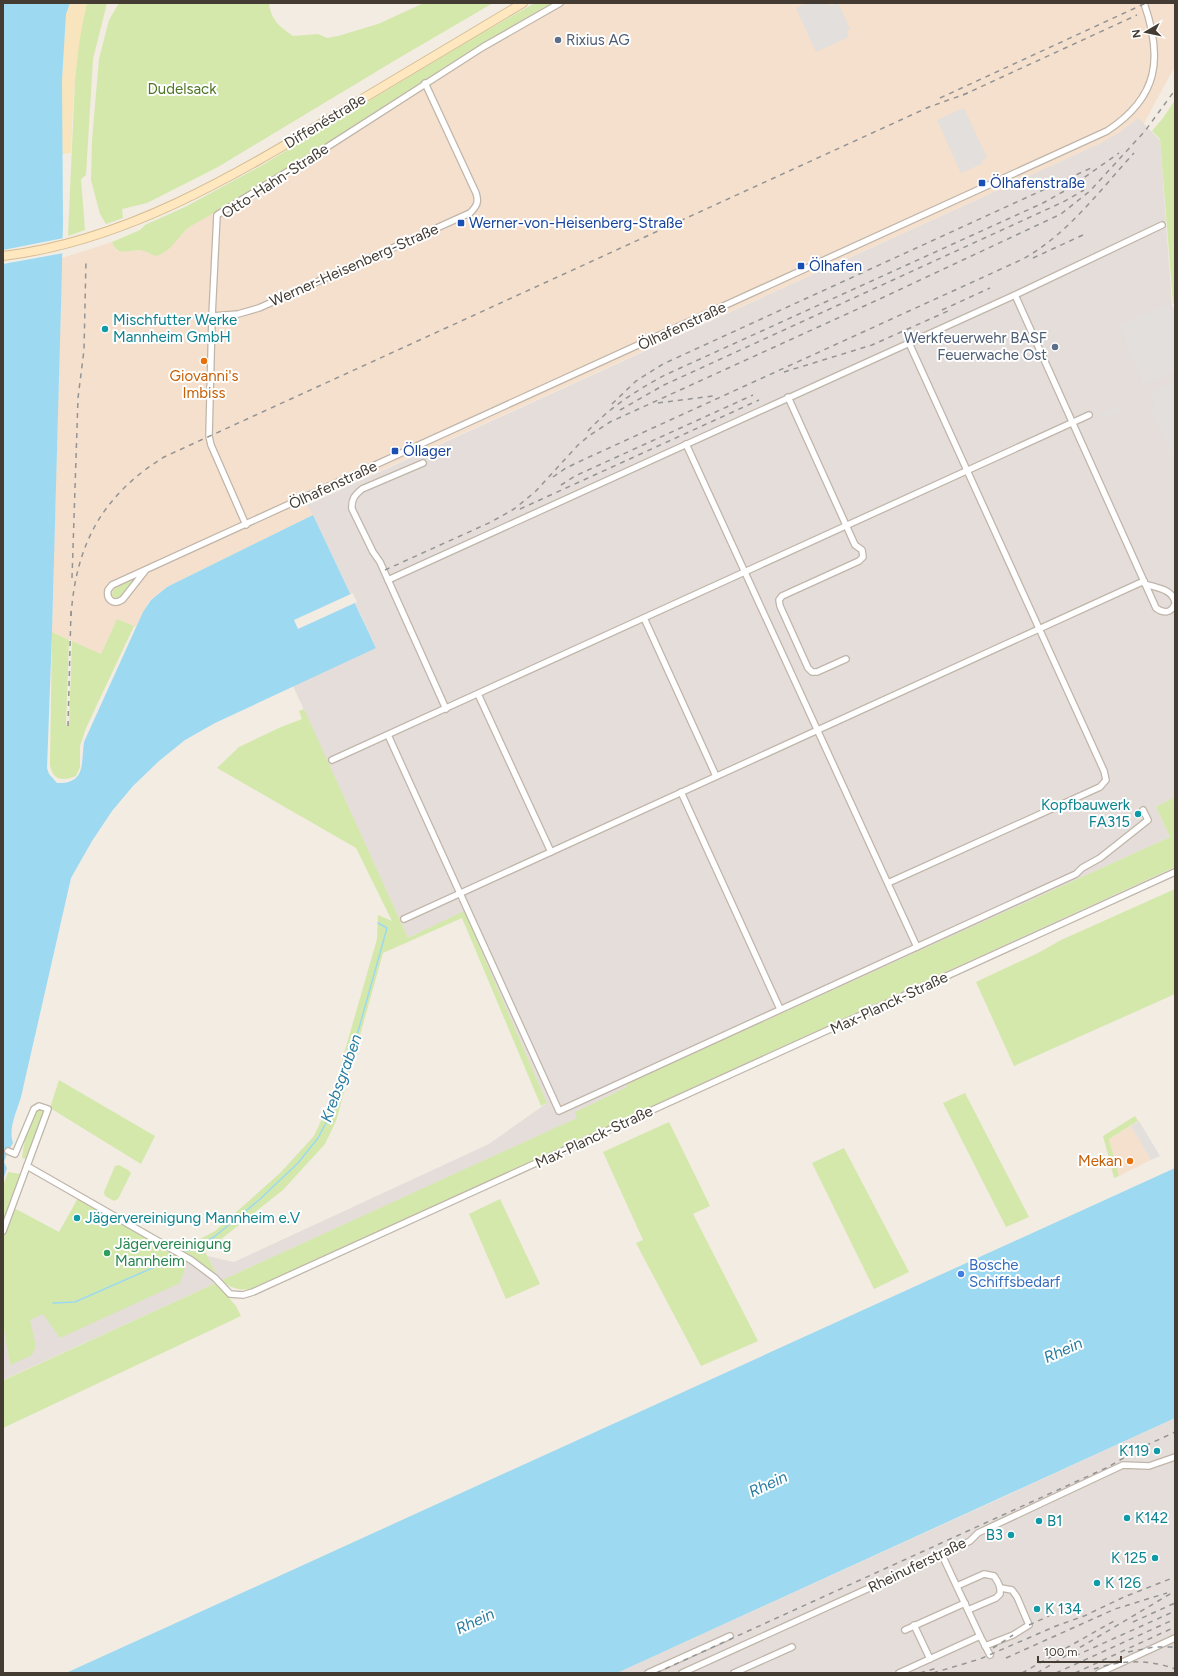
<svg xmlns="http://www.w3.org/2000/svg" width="1178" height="1676" viewBox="0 0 1178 1676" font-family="Figtree,sans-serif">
  <rect width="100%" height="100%" fill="#f2ece3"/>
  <g fill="#f5e0cd">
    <polygon points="552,3 1175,3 1175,66 1143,125 1138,118 1120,132 1099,144 307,504 313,515 167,587 150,600 136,627 117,619 101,654 52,632 62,258 112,242 115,249 118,251 143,250 150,254 178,238 191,226 238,199 402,95 441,68"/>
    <polygon points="1131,1126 1151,1160 1119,1176 1109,1139"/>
  </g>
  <g fill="#e4ddd9">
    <polygon points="1138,118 1160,140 1172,305 1175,311 1175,797 1156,807 1170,837 627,1084 628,1087 575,1112 578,1118 220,1281 207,1256 234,1262 489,1144 547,1103 464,912 408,938 293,686 376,647 313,515 307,505 1099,144 1120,132"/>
    <polygon points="188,1260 216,1283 3,1380 3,1323 10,1365 36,1346 29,1320 44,1313 60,1338"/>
    <polygon points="1175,1418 1175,1673 617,1673 997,1500"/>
  </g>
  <g fill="#d4e8ab">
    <polygon points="87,3 107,3 93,59 86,175 81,179 85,230 68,236 75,79 80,31"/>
    <path d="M119,3H269C271,20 279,26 293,36L318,34L327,38L338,36L378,24L424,3H493L399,58L218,167L147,203L122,209L123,218L106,224L100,214L91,180L92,140L99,59L109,20Z"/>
    <path d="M535,3H552C429,72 315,156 191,226C177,236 173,251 156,256C151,255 146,251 141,250C128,250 117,257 112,242L140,230L145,225L185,207L259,167L477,36Z"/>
    <polygon points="1175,100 1175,303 1173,304 1160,139 1152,131 1163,118"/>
    <polygon points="131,579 133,580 133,582 120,597 114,598 112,595 114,589"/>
    <path d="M117,619L134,626L86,728L80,746V767L76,776C63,781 53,781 50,765L52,632L69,640L66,725H69L72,641L101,654Z"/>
    <path d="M304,709L408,938L464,911L547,1103L541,1106L462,918L383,953L336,1121L325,1144L283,1190L205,1252L220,1281L577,1118L575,1112L627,1087L626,1084L1170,837L1156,807L1175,797V867L253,1289C239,1291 232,1288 220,1281L216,1283L236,1306L241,1316L3,1428V1377L4,1380L216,1283L188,1260L180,1283L60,1338L43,1314L30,1320L36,1346L32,1355L10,1365L3,1323V1186L8,1172L21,1174L10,1203L14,1208L59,1232L78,1198L176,1252L215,1231L280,1173L314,1136L331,1099L377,939L378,915L392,921L356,848L217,768L239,747L281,727L302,719L299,711Z"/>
    <polygon points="1175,889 1175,994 1014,1066 976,982 1038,953 1061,940"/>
    <polygon points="59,1080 155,1136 141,1164 50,1108"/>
    <polygon points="965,1093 1029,1217 1006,1227 943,1103"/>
    <path d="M40,1108L46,1110L26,1159L22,1158C24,1143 28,1117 40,1108Z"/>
    <polygon points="1135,1116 1138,1121 1109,1139 1119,1176 1114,1178 1103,1136"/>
    <polygon points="669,1122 710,1206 693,1214 758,1341 701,1366 636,1243 643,1240 603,1152"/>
    <polygon points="844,1148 909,1272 874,1289 812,1163"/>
    <polygon points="119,1165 128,1170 131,1173 118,1199 114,1201 105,1196 104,1192 115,1166"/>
    <polygon points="500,1199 540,1284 506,1299 469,1214"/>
  </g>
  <path fill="#f8e5bd" d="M70,3H87C75,52 73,103 71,153L62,154V80L66,13Z"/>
  <g fill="#e2dfdc">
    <polygon points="806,3 828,3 830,6 838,3 850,29 846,31 849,37 816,52 796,8"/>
    <polygon points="964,108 987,158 982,160 983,163 961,173 937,120"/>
    <polygon points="1167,305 1175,312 1175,370 1143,385 1119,326"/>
    <polygon points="1175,381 1175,457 1174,458 1150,407 1154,404 1149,393"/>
    <polygon points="1120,405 1123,411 1104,420 1101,414"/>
    <polygon points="1139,1121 1160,1156 1151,1160 1131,1126"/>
  </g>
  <g fill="#9dd9f1">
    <path d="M3,3H70L66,14L62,80L63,223L61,306L52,632L47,768L49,774L57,783C86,784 81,764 84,742L143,612L151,600L167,587L313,515L376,648L215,723L185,740L159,761L133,786L112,811L92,841L71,878L21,1097C17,1111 8,1128 13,1143L8,1151L4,1162L7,1168L3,1180Z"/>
    <polygon points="1175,1168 1175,1418 617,1673 66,1673"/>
  </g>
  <g fill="#f2ece3">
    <polygon points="64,238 64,253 3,264 3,250"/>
    <polygon points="353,593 357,602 298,629 294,620"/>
  </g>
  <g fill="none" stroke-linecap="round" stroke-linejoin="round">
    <g stroke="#9dd9f1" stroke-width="1.5">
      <polyline points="187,1251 214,1237 259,1200 298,1163 318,1138 335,1106 347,1071 387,928 378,923"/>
      <polyline points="53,1303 75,1302 175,1258"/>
    </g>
    <defs>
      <g id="street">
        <path d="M1015,295L1156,608C1164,614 1171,613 1175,604"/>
        <path d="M212,316L238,314L259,308L470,213C477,206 479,202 476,193L425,83"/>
        <polyline points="788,397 855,545 862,550 863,557 859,561 782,596 779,600 780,606 808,668 812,672 817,672 846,659"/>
        <polyline points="686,444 917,947"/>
        <path d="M423,463L362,489C355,495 351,499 352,509L373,552L380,562L446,709"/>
        <polyline points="246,525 211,445 209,436 212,316 217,215 321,151 483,47 560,3"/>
        <path d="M145,571L123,599C114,606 106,600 108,590L112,585L1107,131C1159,97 1163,58 1144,3"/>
        <polyline points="388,580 1015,295 1162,225"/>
        <path d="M1145,584C1157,588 1172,589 1175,602"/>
        <polyline points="644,618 716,776"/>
        <polyline points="478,694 551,852"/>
        <polyline points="388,735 559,1111 1076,874 1082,868 1100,858 1148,820 1143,810"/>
        <polyline points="332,760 1089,415"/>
        <polyline points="681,792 780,1009"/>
        <polyline points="888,883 1100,787 1106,780 1104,771 909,343"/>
        <polyline points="404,919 1144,581"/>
        <polyline points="27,1166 191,1260 215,1278 230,1294 243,1295 253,1292 1175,872"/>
        <polyline points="3,1231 48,1109 39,1106 34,1109 15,1154 8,1151"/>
        <path d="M957,1586L984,1574L994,1576C998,1582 1001,1586 1000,1594L996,1598L968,1610"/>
        <polyline points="914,1625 930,1659"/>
        <polyline points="905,1630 965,1603"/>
        <polyline points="980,1636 990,1655"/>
        <polyline points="985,1646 1013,1635 1029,1625 1017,1597 1012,1590 1001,1588"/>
        <polyline points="648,1673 730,1636"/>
        <polyline points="682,1673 942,1555 970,1541 978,1533 1123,1465 1149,1466 1175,1457"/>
        <polyline points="734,1673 792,1647"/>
        <polyline points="899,1673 980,1636 942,1555"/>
        <polyline points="1099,1673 1175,1638"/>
      </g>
      <path id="secondary" d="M3,256C127,241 237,174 342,111C402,75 462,39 523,3"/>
    </defs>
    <use href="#street" stroke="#c0b5a9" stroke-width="8"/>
    <use href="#secondary" stroke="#d6bd94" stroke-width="10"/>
    <use href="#street" stroke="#fff" stroke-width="5.5"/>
    <use href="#secondary" stroke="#ffe8c0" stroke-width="8"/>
    <g stroke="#949494" stroke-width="1.5" stroke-dasharray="5 5" stroke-linecap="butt">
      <polyline points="963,95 1137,15"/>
      <polyline points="940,98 1146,3"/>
      <polyline points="1033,258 1085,234"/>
      <polyline points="942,310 990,288"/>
      <polyline points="784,372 872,345 948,311"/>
      <polyline points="658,403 713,396"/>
      <polyline points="612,404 636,381 663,364 1091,168"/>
      <polyline points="620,410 664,385 1063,202 1084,190"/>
      <path d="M588,431C610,407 637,390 665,375L1043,203L1068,189L1119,153"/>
      <path d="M553,477L566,468L587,458L1023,259C1068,234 1100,190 1134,153"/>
      <polyline points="561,485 575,476 753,395"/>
      <polyline points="520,509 759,400"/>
      <polyline points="385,570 491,522 514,509 535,492 578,445 590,435 610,422 884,297 1061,214 1090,191 1145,131 1175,90"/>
      <polyline points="72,578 78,398 84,350 86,260"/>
      <path d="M71,616C76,543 103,495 164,457L929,107L968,93"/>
      <polyline points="68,726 71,610"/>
      <polyline points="1133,1622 1175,1603"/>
      <polyline points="1029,1625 1049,1616"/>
      <polyline points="993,1648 1013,1635"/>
      <polyline points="1128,1652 1154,1647 1175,1647"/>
      <polyline points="1075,1656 1175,1611"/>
      <polyline points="1006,1658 1115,1609 1167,1593"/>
      <path d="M1094,1669C1120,1660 1150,1659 1175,1669"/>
      <polyline points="656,1673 1106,1468 1147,1445 1175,1432"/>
      <polyline points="920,1673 937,1668"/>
      <polyline points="933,1673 980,1659 1056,1626 1084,1616 1124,1597 1175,1577"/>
      <polyline points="1022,1673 1114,1621"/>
      <polyline points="1037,1673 1175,1591"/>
      <polyline points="1056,1673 1175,1619"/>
      <polyline points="1075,1673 1175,1627"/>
      <polyline points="1099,1673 1123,1673"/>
    </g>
  </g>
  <g fill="#5c6f8a" stroke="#fff" stroke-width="1.5">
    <circle cx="558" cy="40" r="4"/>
    <circle cx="1055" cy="347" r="4"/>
  </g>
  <g fill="#1a4fb4" stroke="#fff" stroke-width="1.5">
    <rect x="978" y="179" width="8" height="8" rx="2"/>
    <rect x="457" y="219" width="8" height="8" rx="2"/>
    <rect x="797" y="262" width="8" height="8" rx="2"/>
    <rect x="391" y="447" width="8" height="8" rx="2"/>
  </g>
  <g fill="#0f9aa8" stroke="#fff" stroke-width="1.5">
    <circle cx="105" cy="329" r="4"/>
    <circle cx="1138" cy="814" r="4"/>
    <circle cx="77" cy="1218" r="4"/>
    <circle cx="1157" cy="1451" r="4"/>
    <circle cx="1127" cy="1518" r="4"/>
    <circle cx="1039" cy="1521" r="4"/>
    <circle cx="1011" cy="1535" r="4"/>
    <circle cx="1155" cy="1558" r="4"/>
    <circle cx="1097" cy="1583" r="4"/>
    <circle cx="1037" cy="1609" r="4"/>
  </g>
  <g fill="#e8710a" stroke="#fff" stroke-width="1.5">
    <circle cx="204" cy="361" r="4"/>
    <circle cx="1130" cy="1161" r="4"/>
  </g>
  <circle fill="#2e9e5b" stroke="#fff" stroke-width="1.5" cx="107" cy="1253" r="4"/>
  <circle fill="#3f7fe0" stroke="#fff" stroke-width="1.5" cx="961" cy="1274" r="4"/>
  <g text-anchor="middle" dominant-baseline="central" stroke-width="4" stroke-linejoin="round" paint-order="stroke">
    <g font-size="15" fill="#4e5e75" stroke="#fff" text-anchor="start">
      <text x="566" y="40">Rixius AG</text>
      <text x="1047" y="338" text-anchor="end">Werkfeuerwehr BASF<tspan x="1047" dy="17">Feuerwache Ost</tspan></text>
    </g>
    <g font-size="15" fill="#4e7626" stroke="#fff">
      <text x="182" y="89">Dudelsack</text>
    </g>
    <g font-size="15" fill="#443c33" stroke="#fff">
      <text transform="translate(325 121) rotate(-31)">Diffenéstraße</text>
      <text transform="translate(275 181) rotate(-33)">Otto-Hahn-Straße</text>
      <text transform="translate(354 265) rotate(-24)">Werner-Heisenberg-Straße</text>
      <text transform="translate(682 326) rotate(-25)">Ölhafenstraße</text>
      <text transform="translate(333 485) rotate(-25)">Ölhafenstraße</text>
      <text transform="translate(889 1003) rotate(-25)">Max-Planck-Straße</text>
      <text transform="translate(594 1137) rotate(-25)">Max-Planck-Straße</text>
      <text transform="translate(917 1565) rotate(-26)">Rheinuferstraße</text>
    </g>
    <g font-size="15" fill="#164399" stroke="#fff" text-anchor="start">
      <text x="990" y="183">Ölhafenstraße</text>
      <text x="469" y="223">Werner-von-Heisenberg-Straße</text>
      <text x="809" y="266">Ölhafen</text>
      <text x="403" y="451">Öllager</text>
    </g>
    <g font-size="15" fill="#0d838f" stroke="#fff" text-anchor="start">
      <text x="113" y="320">Mischfutter Werke<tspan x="113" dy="17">Mannheim GmbH</tspan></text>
      <text x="1130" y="805" text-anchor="end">Kopfbauwerk<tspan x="1130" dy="17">FA315</tspan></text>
      <text x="85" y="1218">Jägervereinigung Mannheim e.V</text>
      <text x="1149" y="1451" text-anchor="end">K119</text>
      <text x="1135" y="1518">K142</text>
      <text x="1047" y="1521">B1</text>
      <text x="1003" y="1535" text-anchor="end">B3</text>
      <text x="1147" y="1558" text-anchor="end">K 125</text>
      <text x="1105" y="1583">K 126</text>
      <text x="1045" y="1609">K 134</text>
    </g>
    <g font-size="15" fill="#c56008" stroke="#fff">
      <text x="204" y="376">Giovanni's<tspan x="204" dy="17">Imbiss</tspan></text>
      <text x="1122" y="1161" text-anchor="end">Mekan</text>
    </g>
    <g font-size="15" fill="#27864d" stroke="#fff" text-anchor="start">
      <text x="115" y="1244">Jägervereinigung<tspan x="115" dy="17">Mannheim</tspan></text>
    </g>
    <g font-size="15" fill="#366cbe" stroke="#fff" text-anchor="start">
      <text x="969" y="1265">Bosche<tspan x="969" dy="17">Schiffsbedarf</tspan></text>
    </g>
    <g font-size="16" font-style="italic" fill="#287da1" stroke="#fff">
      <text transform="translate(341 1078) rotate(-70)">Krebsgraben</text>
      <text transform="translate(1063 1350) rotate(-24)">Rhein</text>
      <text transform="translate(768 1484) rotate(-25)">Rhein</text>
      <text transform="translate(475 1621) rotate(-25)">Rhein</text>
    </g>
  </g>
  <rect width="1178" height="1676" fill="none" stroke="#443c33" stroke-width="8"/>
  <g transform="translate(1146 32) rotate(261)" stroke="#ffffff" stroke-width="3" paint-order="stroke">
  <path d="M0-3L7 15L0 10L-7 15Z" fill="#443c33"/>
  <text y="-6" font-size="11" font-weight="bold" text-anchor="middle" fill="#443c33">N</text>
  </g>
  <path d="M1038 1656v6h83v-6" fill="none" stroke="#443c33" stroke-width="2"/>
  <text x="1044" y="1656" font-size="12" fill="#443c33" stroke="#ffffff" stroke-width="3" paint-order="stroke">100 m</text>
</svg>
